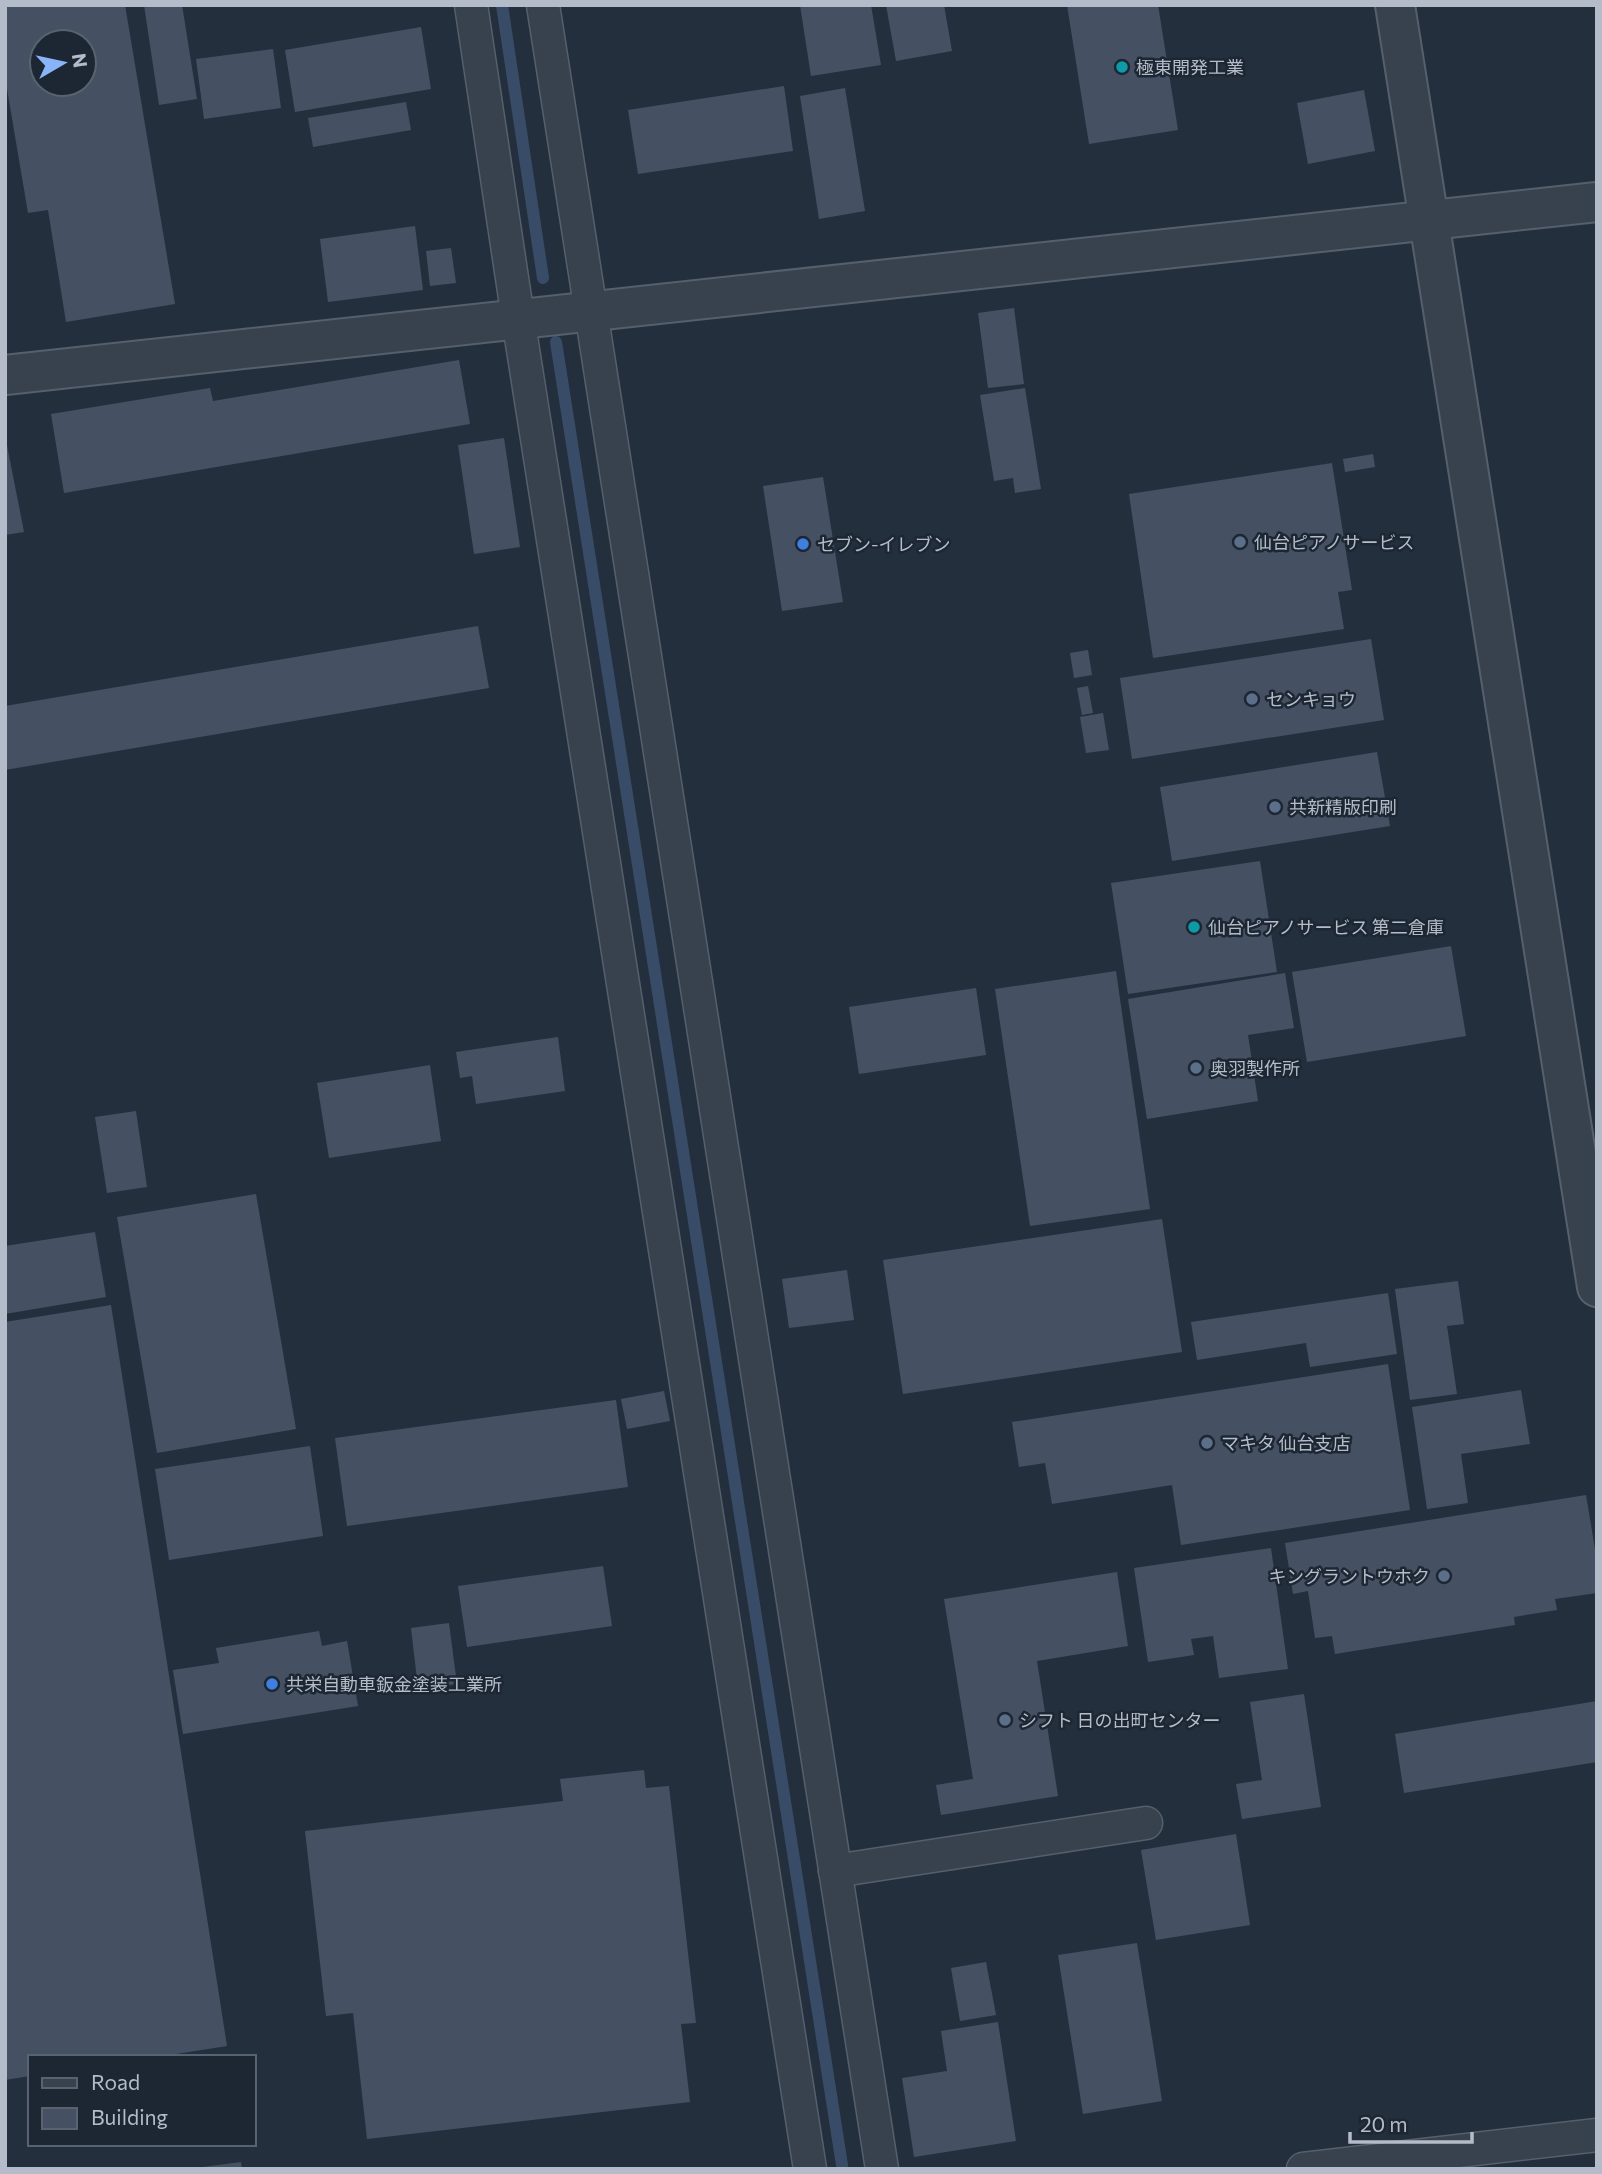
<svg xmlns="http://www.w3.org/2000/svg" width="1602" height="2174" viewBox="0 0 1602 2174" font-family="Commissioner,'Noto Sans JP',sans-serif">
  <rect width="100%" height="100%" fill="#242f3e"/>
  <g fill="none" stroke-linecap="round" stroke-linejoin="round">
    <g stroke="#394c67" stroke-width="12">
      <polyline points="502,5 543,278"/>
      <polyline points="556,342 842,2165"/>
    </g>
  </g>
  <g fill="#455162" fill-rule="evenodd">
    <path d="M5,5H125L175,304L66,322L48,210L28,213L5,77ZM42,42H84V84H42Z"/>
    <polygon points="144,5 182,5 197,99 159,105"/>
    <polygon points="800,5 871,5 881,65 811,76"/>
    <polygon points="886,5 944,5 952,51 896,61"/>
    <polygon points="1067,5 1158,5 1178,130 1089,144"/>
    <polygon points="421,27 431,89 295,112 285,50"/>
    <polygon points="273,49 281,108 204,119 196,59"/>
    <polygon points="784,86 793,151 638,174 628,110"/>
    <polygon points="845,88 865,211 819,219 800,96"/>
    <polygon points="1364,90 1375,151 1308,164 1297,103"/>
    <polygon points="406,102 411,130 313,147 308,118"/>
    <polygon points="415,226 423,290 328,302 320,239"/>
    <polygon points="451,248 456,283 430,286 426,251"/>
    <polygon points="1014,308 1024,384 988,388 978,313"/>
    <polygon points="459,360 470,424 64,493 51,414 210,388 213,401"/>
    <polygon points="1025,388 1041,489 1015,493 1013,478 994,481 980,395"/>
    <polygon points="5,435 24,532 5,535"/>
    <polygon points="504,438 520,547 474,554 458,445"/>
    <polygon points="1373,454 1375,467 1345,472 1343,459"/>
    <polygon points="1332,463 1352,590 1338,592 1344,629 1153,658 1129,494"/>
    <polygon points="823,477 843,602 782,611 763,486"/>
    <polygon points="478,626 489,688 5,770 5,706"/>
    <polygon points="1371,639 1384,720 1132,759 1120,678"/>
    <polygon points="1088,650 1092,675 1074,678 1070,653"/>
    <polygon points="1088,686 1093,713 1082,715 1077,688"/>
    <polygon points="1103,713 1109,750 1086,753 1080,717"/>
    <polygon points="1377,752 1390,826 1172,861 1160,787"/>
    <polygon points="1260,861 1277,972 1128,994 1111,883"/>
    <polygon points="1451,946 1466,1036 1307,1062 1292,972"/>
    <polygon points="1116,971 1150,1209 1030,1226 995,989"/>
    <polygon points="1285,973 1294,1028 1248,1035 1258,1101 1147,1119 1128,999"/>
    <polygon points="976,988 986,1055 859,1074 849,1007"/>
    <polygon points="558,1037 565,1091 476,1104 472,1076 460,1078 456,1052"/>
    <polygon points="430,1065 441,1141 329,1158 317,1083"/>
    <polygon points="136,1111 147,1187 107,1193 95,1117"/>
    <polygon points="256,1194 296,1429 157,1453 117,1217"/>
    <polygon points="1162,1219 1182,1352 903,1394 883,1260"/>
    <polygon points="95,1232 106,1297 5,1314 5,1246"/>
    <polygon points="847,1270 854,1320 789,1328 782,1279"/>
    <polygon points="1458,1281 1464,1324 1447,1326 1457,1394 1410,1400 1395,1289"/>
    <polygon points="1388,1293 1397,1354 1310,1367 1306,1343 1197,1360 1191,1322"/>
    <polygon points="111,1305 227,2046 157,2057 30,2057 30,2076 5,2080 5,1322"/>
    <polygon points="1388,1364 1410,1510 1181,1545 1172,1485 1052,1504 1045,1463 1019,1467 1012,1422"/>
    <polygon points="1521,1390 1530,1444 1461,1454 1468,1503 1427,1509 1412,1407"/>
    <polygon points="664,1391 670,1421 627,1429 621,1399"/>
    <polygon points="616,1400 628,1487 347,1526 335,1438"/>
    <polygon points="310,1446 323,1536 169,1560 155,1469"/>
    <polygon points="1586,1495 1597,1561 1597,1593 1555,1599 1557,1610 1514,1617 1515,1625 1335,1654 1332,1636 1315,1638 1308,1591 1293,1594 1285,1543"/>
    <polygon points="1271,1548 1288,1669 1219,1678 1213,1636 1191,1639 1194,1655 1148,1662 1134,1568"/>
    <polygon points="603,1566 612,1626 467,1647 458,1586"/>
    <polygon points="1117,1572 1128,1646 1037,1661 1058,1796 941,1815 936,1785 973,1779 944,1599"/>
    <polygon points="449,1623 457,1684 418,1688 411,1628"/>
    <polygon points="319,1631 322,1646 347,1641 358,1706 183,1734 173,1670 219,1663 216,1648"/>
    <polygon points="1304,1694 1321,1807 1242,1819 1236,1784 1262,1780 1250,1702"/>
    <polygon points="1597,1701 1597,1762 1404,1793 1395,1734"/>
    <polygon points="644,1770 646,1788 669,1786 696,2023 681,2024 690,2102 367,2139 353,2013 326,2016 305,1831 563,1801 560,1779"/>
    <polygon points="1236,1834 1250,1925 1156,1940 1141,1850"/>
    <polygon points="1137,1943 1162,2101 1083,2114 1058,1955"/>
    <polygon points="986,1962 996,2015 960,2021 951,1968"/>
    <polygon points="998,2022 1016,2141 914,2157 902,2078 947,2071 941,2031"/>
    <polygon points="241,2162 242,2169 203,2169 203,2167"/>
  </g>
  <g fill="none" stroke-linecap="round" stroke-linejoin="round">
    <defs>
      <g id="minor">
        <polyline points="471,5 518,318 810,2169"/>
        <polyline points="543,5 882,2169"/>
        <polyline points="835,1871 1146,1823"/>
        <polyline points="1303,2169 1597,2135"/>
      </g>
      <g id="tertiary">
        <polyline points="1395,5 1597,1287"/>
        <polyline points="5,375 1597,202"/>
      </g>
    </defs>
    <use href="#minor" stroke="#565f6c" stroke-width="35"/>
    <use href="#tertiary" stroke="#565f6c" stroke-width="42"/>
    <use href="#minor" stroke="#38414e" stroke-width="32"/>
    <use href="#tertiary" stroke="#38414e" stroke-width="38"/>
  </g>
  <g fill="#0f9aa8" stroke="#1d2633" stroke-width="2.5">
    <circle cx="1122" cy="67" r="7"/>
    <circle cx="1194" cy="927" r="7"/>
  </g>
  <g fill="#5c6f8a" stroke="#1d2633" stroke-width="2.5">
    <circle cx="1240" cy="542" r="7"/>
    <circle cx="1252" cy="699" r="7"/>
    <circle cx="1275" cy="807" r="7"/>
    <circle cx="1196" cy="1068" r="7"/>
    <circle cx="1207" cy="1443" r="7"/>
    <circle cx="1444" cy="1576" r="7"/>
    <circle cx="1005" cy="1720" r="7"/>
  </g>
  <g fill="#3f7fe0" stroke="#1d2633" stroke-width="2.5">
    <circle cx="803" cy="544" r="7"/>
    <circle cx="272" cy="1684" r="7"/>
  </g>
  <g text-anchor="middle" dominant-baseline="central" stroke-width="5" stroke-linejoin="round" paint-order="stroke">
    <g font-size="18" fill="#b4bcc9" stroke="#1d2633" text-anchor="start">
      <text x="1136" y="67">極東開発工業</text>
      <text x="1254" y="542">仙台ピアノサービス</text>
      <text x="817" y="544">セブン-イレブン</text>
      <text x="1266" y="699">センキョウ</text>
      <text x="1289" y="807">共新精版印刷</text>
      <text x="1208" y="927">仙台ピアノサービス 第二倉庫</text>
      <text x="1210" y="1068">奥羽製作所</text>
      <text x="1221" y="1443">マキタ 仙台支店</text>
      <text x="1430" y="1576" text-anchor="end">キングラントウホク</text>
      <text x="286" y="1684">共栄自動車鈑金塗装工業所</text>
      <text x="1019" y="1720">シフト 日の出町センター</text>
    </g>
  </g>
  <rect width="1602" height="2174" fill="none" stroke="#b4bcc9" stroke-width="14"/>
  <rect x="28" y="2055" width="228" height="91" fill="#1d2633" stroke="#59626f" stroke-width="2"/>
  <rect x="42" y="2078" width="35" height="10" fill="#38414e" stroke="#59626f" stroke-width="2"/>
  <text x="91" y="2090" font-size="21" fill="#b4bcc9">Road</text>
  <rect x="42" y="2108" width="35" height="21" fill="#455162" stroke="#59626f" stroke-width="2"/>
  <text x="91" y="2125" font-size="21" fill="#b4bcc9">Building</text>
  <g transform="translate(63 63) rotate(81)"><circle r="33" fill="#1d2633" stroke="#59626f" stroke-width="2"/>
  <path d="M0-5L12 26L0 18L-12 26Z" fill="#8ab4f8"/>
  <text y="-10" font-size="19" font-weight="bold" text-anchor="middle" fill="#b4bcc9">N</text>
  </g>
  <path d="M1350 2132v10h122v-10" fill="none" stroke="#b4bcc9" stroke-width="3.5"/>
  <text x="1360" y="2132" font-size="21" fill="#b4bcc9" stroke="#1d2633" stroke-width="5" paint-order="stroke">20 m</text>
</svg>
